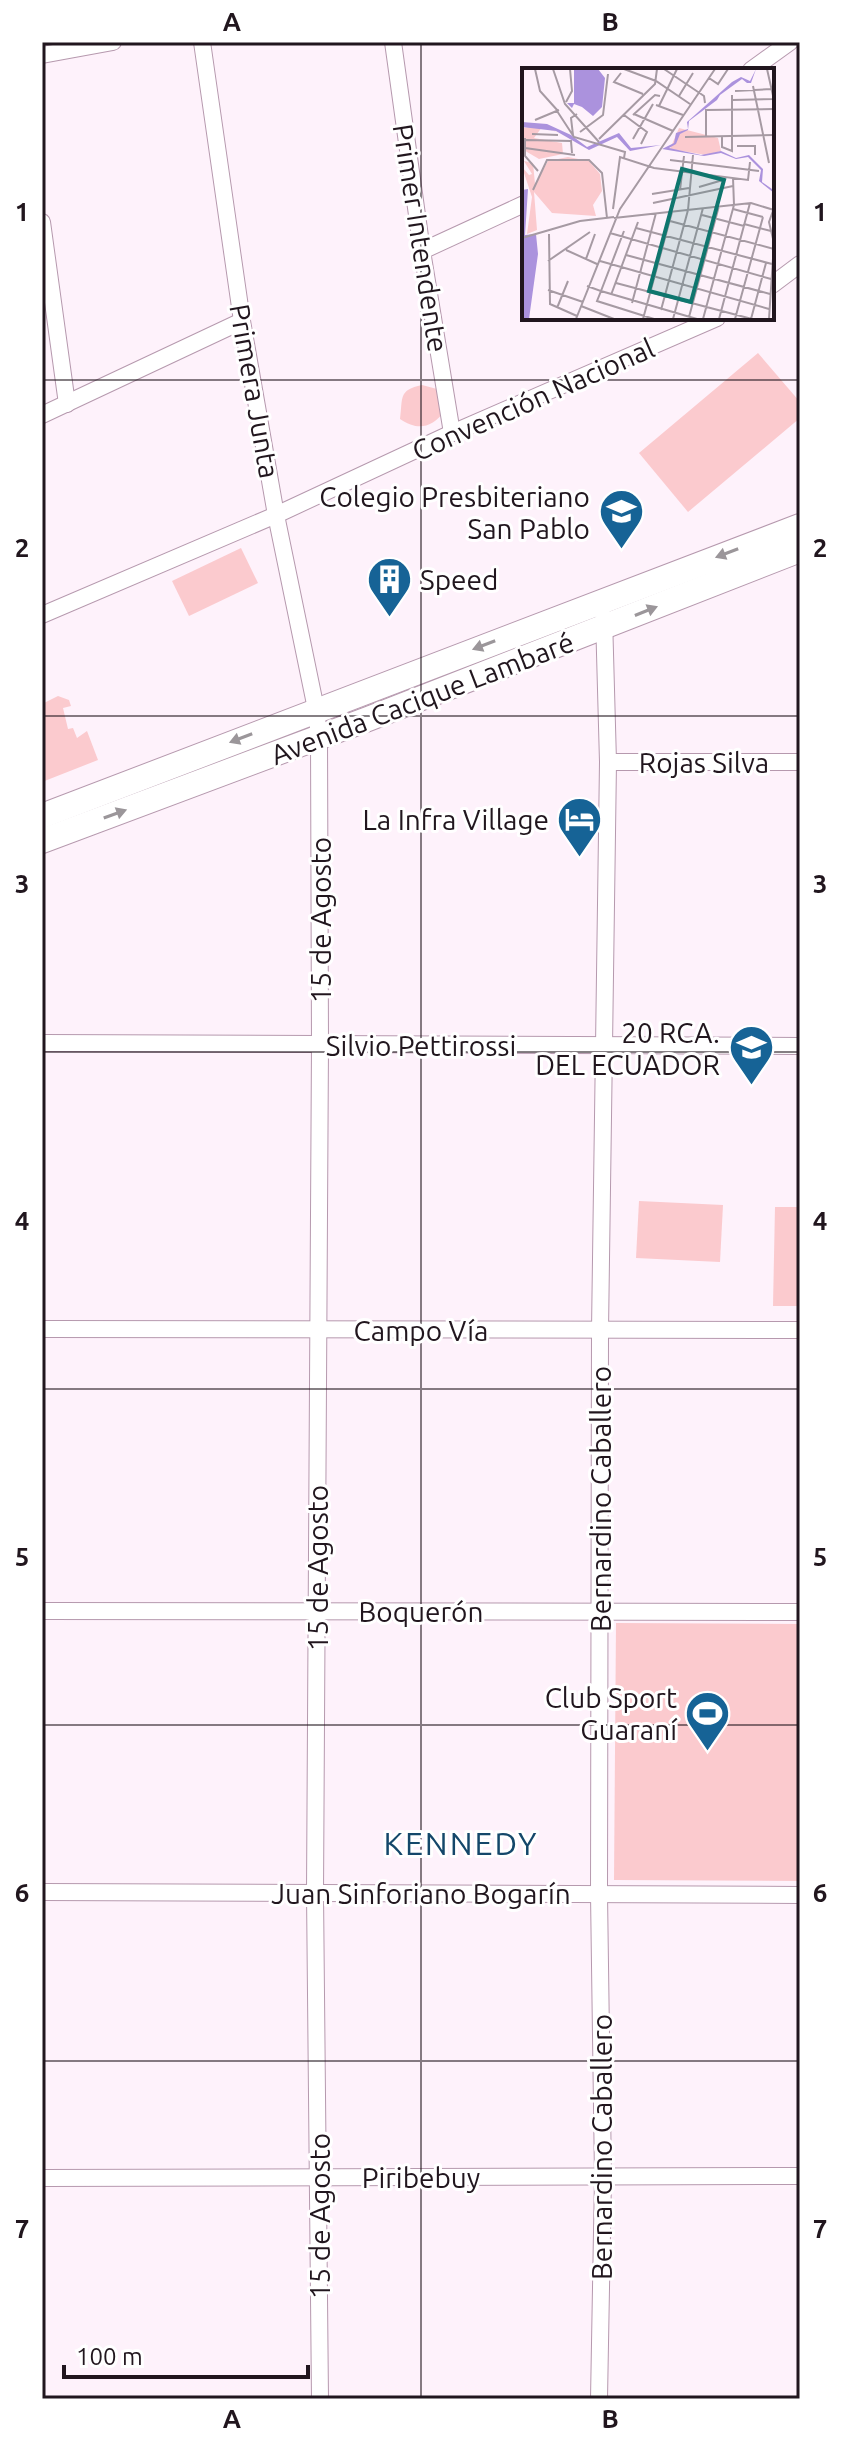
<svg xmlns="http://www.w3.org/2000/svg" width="842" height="2441" viewBox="0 0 842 2441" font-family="Ubuntu,sans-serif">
  <rect width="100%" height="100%" fill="#fef2fb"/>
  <g fill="#fbcace">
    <polygon points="758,353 800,402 800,418 688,512 639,453"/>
    <path d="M422,385L437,389L444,412C431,428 418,431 400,419C403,398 398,390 422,385Z"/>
    <polygon points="241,548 258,583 189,616 172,581"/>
    <polygon points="58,696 69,700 71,706 63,708 68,729 73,728 77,738 87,731 98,760 42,782 42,704"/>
    <polygon points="639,1201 723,1205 720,1262 636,1258"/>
    <polygon points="775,1207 800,1207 800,1306 773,1306"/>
    <polygon points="616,1623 800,1624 800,1881 614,1880"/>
  </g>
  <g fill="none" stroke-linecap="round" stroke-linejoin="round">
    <defs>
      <g id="minor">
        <polyline points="202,42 242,321 276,515 316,709 319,737 320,1045 315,1893 320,2399"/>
        <polyline points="393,42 422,251 452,433"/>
        <polyline points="42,55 113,42"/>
        <polyline points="751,70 790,42"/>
        <polyline points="42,222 67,404"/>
        <polyline points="422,251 524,204"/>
        <polyline points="772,285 800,264"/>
        <polyline points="42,415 242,321"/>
        <polyline points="42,615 276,515 452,433 717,318"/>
        <polyline points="608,762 800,762"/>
        <polyline points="42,1043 800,1046"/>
        <polyline points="42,1329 800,1330"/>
        <polyline points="42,1611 800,1612"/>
        <polyline points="42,1892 800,1895"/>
        <polyline points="42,2178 800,2176"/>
        <polyline points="599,2399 603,2177 599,1894 600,1330 608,762 604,617"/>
      </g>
      <g id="primary">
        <polyline points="42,816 800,526"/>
        <polyline points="42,841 368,719 800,550"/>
      </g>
    </defs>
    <use href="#minor" stroke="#b699ae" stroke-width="18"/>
    <use href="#primary" stroke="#b699ae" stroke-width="26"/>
    <use href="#minor" stroke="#fff" stroke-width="16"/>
    <use href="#primary" stroke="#fff" stroke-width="24"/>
  </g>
  <defs><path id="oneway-solid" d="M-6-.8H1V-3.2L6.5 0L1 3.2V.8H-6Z" transform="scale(2)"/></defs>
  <g fill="#9b969a">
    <use href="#oneway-solid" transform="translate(727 553) rotate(159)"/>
    <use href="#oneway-solid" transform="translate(646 611) rotate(-22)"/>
    <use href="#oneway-solid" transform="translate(484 645) rotate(159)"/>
    <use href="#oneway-solid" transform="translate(241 738) rotate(159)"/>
    <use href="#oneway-solid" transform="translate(115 814) rotate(-20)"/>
  </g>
  <path fill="none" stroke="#21161e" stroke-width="2" stroke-opacity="0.55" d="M421,42V2399M42,380H800M42,716H800M42,1052H800M42,1389H800M42,1725H800M42,2061H800"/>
  <defs>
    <symbol id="school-pin" viewBox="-11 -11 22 30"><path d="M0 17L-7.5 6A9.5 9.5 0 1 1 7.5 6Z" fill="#166396" stroke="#fff"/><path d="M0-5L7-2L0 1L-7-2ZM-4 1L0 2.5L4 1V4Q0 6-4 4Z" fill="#fff"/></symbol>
    <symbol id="building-pin" viewBox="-11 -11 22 30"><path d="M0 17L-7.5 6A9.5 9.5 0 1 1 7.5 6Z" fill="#166396" stroke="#fff"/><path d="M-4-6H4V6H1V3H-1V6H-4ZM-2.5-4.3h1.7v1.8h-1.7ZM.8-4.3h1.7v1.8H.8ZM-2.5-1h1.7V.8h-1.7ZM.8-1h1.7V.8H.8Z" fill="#fff"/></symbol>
    <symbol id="hotel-pin" viewBox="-11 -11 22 30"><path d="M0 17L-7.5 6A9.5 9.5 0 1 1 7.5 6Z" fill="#166396" stroke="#fff"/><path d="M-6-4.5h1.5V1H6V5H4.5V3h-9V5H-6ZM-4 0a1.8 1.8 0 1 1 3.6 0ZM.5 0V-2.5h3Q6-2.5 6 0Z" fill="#fff"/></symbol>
    <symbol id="stadium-pin" viewBox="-11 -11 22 30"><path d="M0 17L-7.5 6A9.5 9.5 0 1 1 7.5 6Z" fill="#166396" stroke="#fff"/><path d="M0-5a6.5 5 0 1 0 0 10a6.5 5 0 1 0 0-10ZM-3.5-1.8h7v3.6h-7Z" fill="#fff"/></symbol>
  </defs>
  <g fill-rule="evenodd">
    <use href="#school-pin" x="596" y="486" width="51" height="69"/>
    <use href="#building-pin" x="364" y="554" width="51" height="69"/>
    <use href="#hotel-pin" x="554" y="794" width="51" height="69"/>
    <use href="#school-pin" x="726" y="1022" width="51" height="69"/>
    <use href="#stadium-pin" x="682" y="1688" width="51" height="69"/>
  </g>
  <g text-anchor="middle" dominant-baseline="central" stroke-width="6" stroke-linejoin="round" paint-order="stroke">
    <g font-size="28" fill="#21161e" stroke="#fff">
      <text transform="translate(421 238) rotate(81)">Primer Intendente</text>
      <text transform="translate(255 391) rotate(80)">Primera Junta</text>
      <text transform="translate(533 399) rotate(-24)">Convención Nacional</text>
      <text transform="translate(422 698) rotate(-21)">Avenida Cacique Lambaré</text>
      <text x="704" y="762">Rojas Silva</text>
      <text transform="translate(320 920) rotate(-90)">15 de Agosto</text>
      <text x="421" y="1045">Silvio Pettirossi</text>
      <text x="421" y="1330">Campo Vía</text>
      <text transform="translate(600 1499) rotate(-90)">Bernardino Caballero</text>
      <text transform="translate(317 1568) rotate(-90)">15 de Agosto</text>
      <text x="421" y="1611">Boquerón</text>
      <text x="421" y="1893">Juan Sinforiano Bogarín</text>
      <text transform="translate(601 2147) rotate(-90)">Bernardino Caballero</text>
      <text x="421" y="2177">Piribebuy</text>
      <text transform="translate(319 2216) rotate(-90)">15 de Agosto</text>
    </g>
    <g font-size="28" fill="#21161e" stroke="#fff" text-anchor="end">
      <text x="590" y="496">Colegio Presbiteriano<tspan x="590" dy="32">San Pablo</tspan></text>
      <text x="420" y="579" text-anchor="start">Speed</text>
      <text x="549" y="819">La Infra Village</text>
      <text x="720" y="1032">20 RCA.<tspan x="720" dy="32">DEL ECUADOR</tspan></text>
      <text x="677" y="1697">Club Sport<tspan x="677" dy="32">Guaraní</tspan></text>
    </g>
    <g font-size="32" letter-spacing="2" fill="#14476a" stroke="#fff">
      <text x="461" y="1843">KENNEDY</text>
    </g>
  </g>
  <g transform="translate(522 68)">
    <rect width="252" height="252" fill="#fef2fb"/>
    <path d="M15,58L27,61L40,66L20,59L12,70L40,75L41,86L17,91L0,81V60ZM157,60L196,70L199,83L184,87L148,81ZM46,89L67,93L78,106L80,123L71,137L74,148L30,145L12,124L15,162L5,166L10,129L0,99L7,107L10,106L2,93L11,95L13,116L26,93Z" fill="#fbcace"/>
    <path d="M52,1H76L83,10L80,39L71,48L60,39L52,36L50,40L45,35H52ZM234,1L229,15H225L220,11L198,27L195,32L167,53L166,62L158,66L154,76L147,80L179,87L199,83L214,90L227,87L241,101L240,114L250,121L252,125L237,113L239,102L226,89L214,91L199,85L182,88L140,81L152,75L154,65L166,61L165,54L210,14L219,9L228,13ZM0,54L25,56L49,67L65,79L97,65L109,80L139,77L108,83L95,69L67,82L34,63L0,59ZM6,121L3,167L14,166L16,186L7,251H0V122Z" fill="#ab92dd"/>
    <path fill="none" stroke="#a69aa3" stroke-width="2" d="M13,1L18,23L36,43M31,1L43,36L77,74M102,1L134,13L168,36M142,1L182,28L183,35M245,1L252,32M99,5L92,14L121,26M187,10L196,16L206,1M231,18L247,95M213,23L249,21M157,28L171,5M210,32L252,31M44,34L50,23L48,1M134,37L161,47M137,38L155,1M35,43L52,69L103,84L102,90M112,46L151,63M102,47L125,64L119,76M111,47L133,27L138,28M13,52L37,42M58,64L81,47L86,6M10,66L36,67M51,67L49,50L55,46M184,68V42L252,41M200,68V79L210,83V27M163,69L252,67M3,70V88L16,103M77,71L133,16L135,1M111,71L131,36M4,72L49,73L50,85M215,78H233V87M3,80L53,87M148,92L237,103M177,119L201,112M11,122L25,92H67L80,105L85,150M158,122L162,88M130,126L167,120M131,135L211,118M91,141L98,89L132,100L226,112L228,94M211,141L241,149M180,147L222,158M92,150L229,135L252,142M148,153L252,181M222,156L249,163M114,160L250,196M102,163L79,223L175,251M88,165L249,211M27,166L28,236L55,248M0,170L58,153L92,149M44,182L75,196M104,187L248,226M64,191L73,166M26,193L68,164M78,193L247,241M94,215L230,251M65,218L79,223L75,233L132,251M26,222L61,234M89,227L116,154M110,235L134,145M59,238L92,251M35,240L46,213M139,242L166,142L171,87M167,249L197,138M54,251L98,141L193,1M121,251L150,144M151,251L181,140M181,251L212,137L211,110M197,251L228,135M213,251L241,149M229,251L244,195M247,251L252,175L247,154L252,140"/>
    <path fill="#0f766e" fill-opacity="0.15" stroke="#0f766e" stroke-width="4" d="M160,101L202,112L169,234L127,223Z"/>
    <rect width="252" height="252" fill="none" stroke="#21161e" stroke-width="4"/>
  </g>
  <rect width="842" height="2441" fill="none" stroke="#ffffff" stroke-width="88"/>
  <path d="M64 2365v12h244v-12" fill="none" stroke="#21161e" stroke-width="4"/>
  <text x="76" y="2365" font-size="24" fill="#21161e" stroke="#ffffff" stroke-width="6" paint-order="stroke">100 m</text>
  <rect x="44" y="44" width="754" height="2353" fill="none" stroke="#21161e" stroke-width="3"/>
  <g font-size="26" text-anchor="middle" font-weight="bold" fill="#21161e">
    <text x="232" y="31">A</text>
    <text x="610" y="31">B</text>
    <text x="22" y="221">1</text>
    <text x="820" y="221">1</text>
    <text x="22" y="557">2</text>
    <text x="820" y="557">2</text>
    <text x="22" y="893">3</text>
    <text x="820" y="893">3</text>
    <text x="22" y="1230">4</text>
    <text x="820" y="1230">4</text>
    <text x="22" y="1566">5</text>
    <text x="820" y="1566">5</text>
    <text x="22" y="1902">6</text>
    <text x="820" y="1902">6</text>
    <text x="22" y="2238">7</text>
    <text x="820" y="2238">7</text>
    <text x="232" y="2428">A</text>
    <text x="610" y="2428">B</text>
  </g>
</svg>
